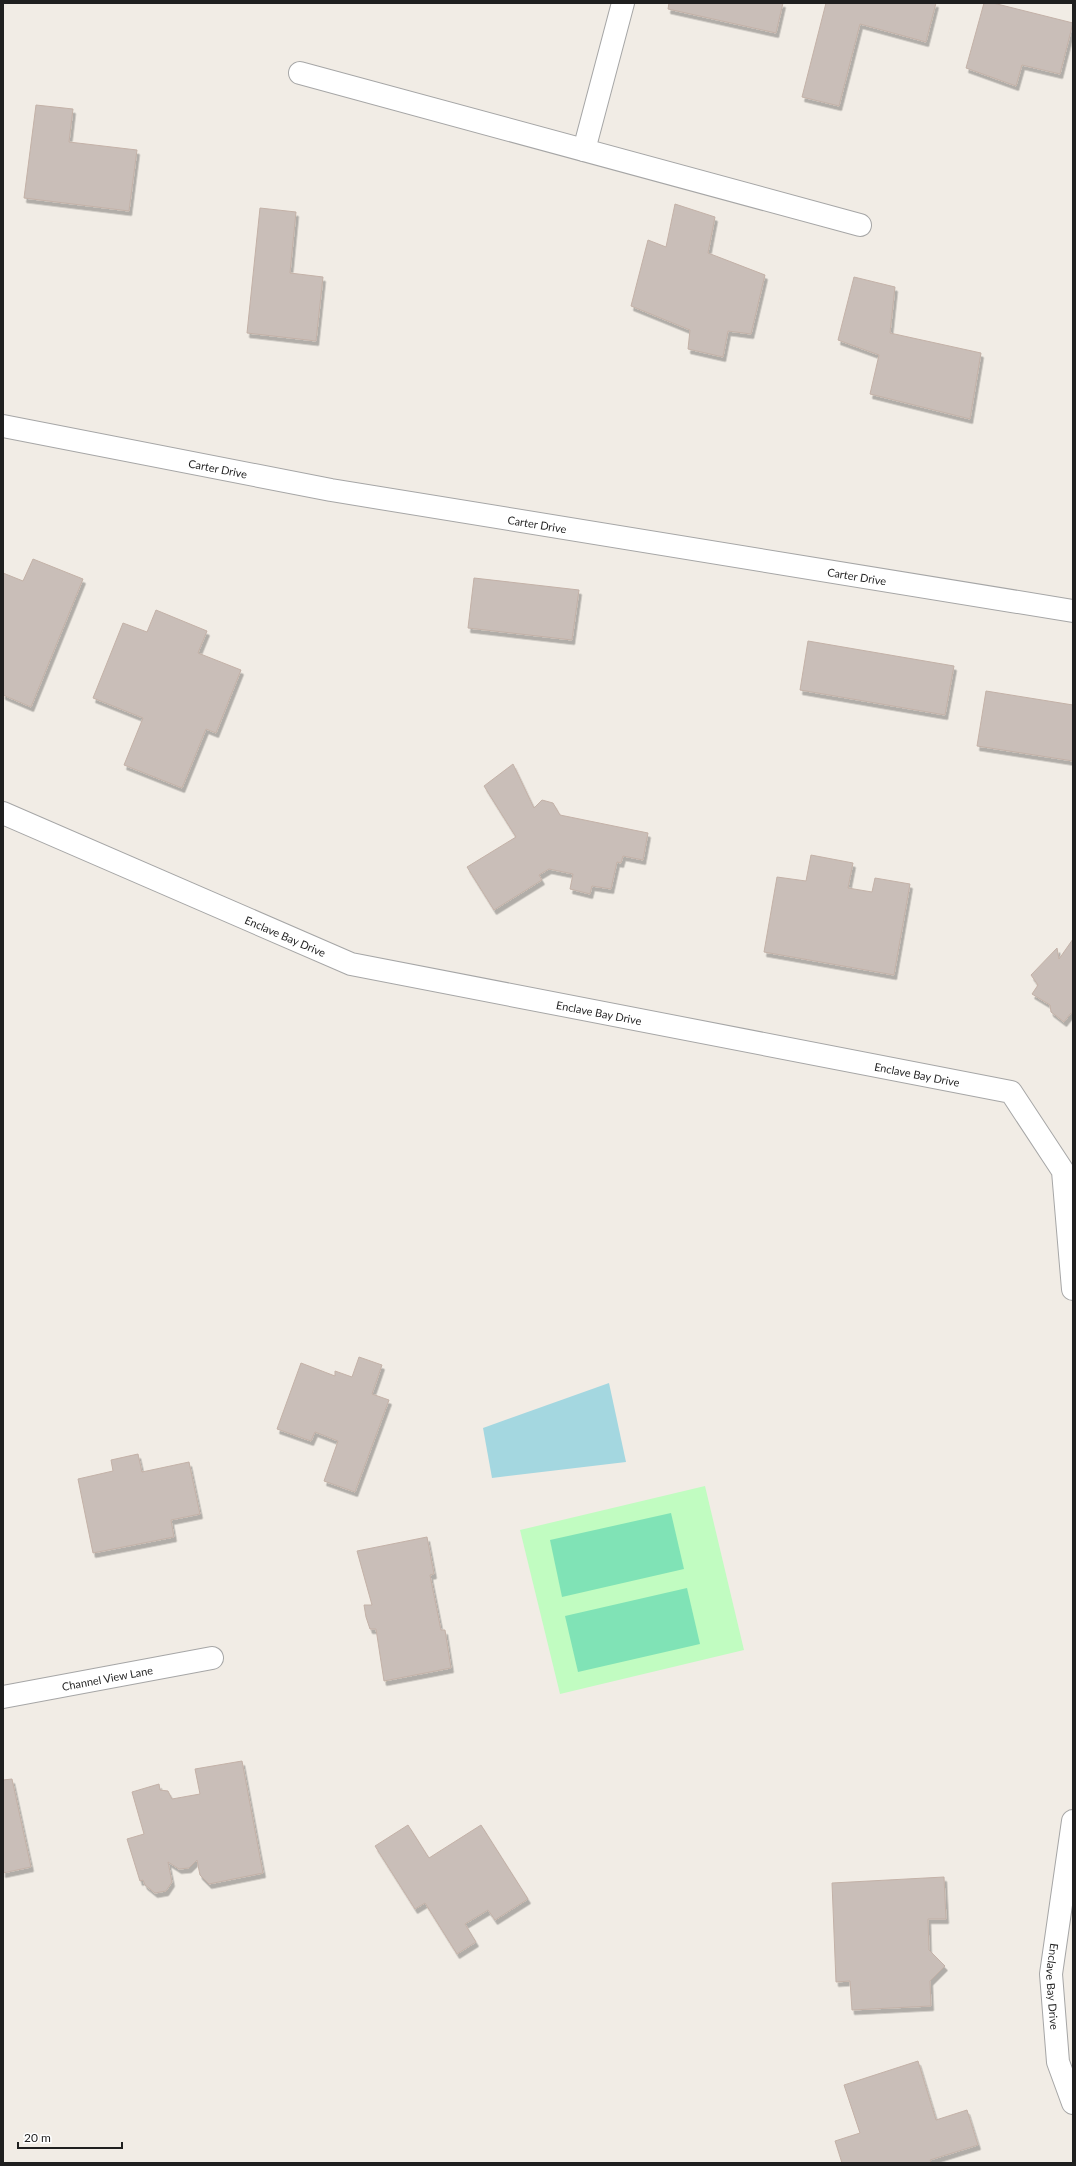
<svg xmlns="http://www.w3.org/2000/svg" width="1076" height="2166" viewBox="0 0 1076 2166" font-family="Lato,sans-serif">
  <defs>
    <filter id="shadow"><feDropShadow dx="2.5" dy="4.5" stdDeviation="0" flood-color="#0004"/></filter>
  </defs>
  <rect width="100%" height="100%" fill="#f1ece5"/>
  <polygon fill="#c1fcc1" points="705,1486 744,1650 560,1694 520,1530"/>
  <g fill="#80e3b6">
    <polygon points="671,1513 684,1569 562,1597 550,1540"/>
    <polygon points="687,1588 700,1644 578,1672 565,1616"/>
  </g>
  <polygon fill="#a4d7e0" points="609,1383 626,1462 492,1478 483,1428"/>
  <g fill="#c9beb8" stroke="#c3b1a7" filter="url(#shadow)">
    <polygon points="669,3 783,3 776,33 668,9"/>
    <polygon points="826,3 936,3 926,42 860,24 839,106 802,97"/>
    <polygon points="984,3 993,3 1073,23 1060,74 1022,65 1016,86 966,68"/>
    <polygon points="36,105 73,109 69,142 137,150 129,211 24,198"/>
    <polygon points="675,204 715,217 708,253 765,275 751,334 728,331 723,357 688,349 690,330 631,306 648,240 666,247"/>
    <polygon points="260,208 296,212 290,273 323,277 316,341 247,333"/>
    <polygon points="854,277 895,287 890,333 981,353 970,419 870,394 879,355 838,340"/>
    <polygon points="33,559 83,579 31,707 3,695 3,573 23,581"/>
    <polygon points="474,578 579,590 572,640 468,628"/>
    <polygon points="156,610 207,631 198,653 241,670 216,733 206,729 182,788 124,765 143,718 93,698 123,623 147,632"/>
    <polygon points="808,641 954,666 945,715 800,690"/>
    <polygon points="986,691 1073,705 1073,761 977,746"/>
    <polygon points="513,764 534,808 542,800 553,803 560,815 648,833 643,860 623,856 621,863 617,862 611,889 592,886 590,894 570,889 573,874 549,869 539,875 542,880 494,910 467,867 516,837 484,786"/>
    <polygon points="811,855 853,863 848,888 872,892 875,878 910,884 894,975 764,952 777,877 806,881"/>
    <polygon points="1073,939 1073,1014 1071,1013 1064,1022 1051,1012 1050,1005 1032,994 1038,985 1031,975 1057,948 1059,959"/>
    <polygon points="359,1357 382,1365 372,1394 389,1400 355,1492 324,1481 338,1441 315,1432 311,1441 277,1429 301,1363 335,1376 335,1371 352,1377"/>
    <polygon points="138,1454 142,1472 189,1462 200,1514 171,1520 174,1537 93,1553 78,1479 113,1471 111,1460"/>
    <polygon points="427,1537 434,1574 430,1575 441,1630 445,1630 451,1668 384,1681 376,1629 370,1629 366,1617 364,1605 372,1605 357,1551"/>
    <polygon points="242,1761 263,1873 209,1884 200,1875 197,1860 189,1868 179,1869 168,1862 172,1882 166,1891 155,1893 145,1885 143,1880 140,1881 127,1839 144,1834 132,1792 159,1784 160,1790 168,1791 172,1799 200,1794 195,1769"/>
    <polygon points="12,1779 31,1867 3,1873 3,1780"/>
    <polygon points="408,1825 429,1858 481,1825 528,1899 495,1920 488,1910 465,1924 476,1942 457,1954 425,1903 415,1909 375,1846"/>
    <polygon points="944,1877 946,1919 928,1919 929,1950 945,1966 930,1981 931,2006 852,2010 850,1981 836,1982 832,1883"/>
    <polygon points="918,2061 936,2120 967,2110 978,2145 930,2160 931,2163 842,2163 835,2141 860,2133 844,2085"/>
  </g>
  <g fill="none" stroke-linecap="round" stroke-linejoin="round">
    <defs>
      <g id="minor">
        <polyline points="300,73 860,225"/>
        <polyline points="584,150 623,3"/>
        <path id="s1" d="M3,426L331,490L1073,611"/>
        <path id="s2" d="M3,813L351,964L1011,1092L1063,1171L1073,1289"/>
        <path id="s3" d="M3,1697L212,1658"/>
        <path id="s4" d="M1073,1821L1051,1974L1058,2062L1073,2103"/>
      </g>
    </defs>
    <use href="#minor" stroke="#a6a6a6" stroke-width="24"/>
    <use href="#minor" stroke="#fff" stroke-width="22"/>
  </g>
  <g text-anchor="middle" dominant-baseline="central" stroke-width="4" stroke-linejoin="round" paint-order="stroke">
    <g font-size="11" fill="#1f1f1f" stroke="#fff">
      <text stroke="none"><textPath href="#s1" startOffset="219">Carter Drive</textPath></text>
      <text stroke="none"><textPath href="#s1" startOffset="543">Carter Drive</textPath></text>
      <text stroke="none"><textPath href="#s1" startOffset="867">Carter Drive</textPath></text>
      <text stroke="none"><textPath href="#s2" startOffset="308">Enclave Bay Drive</textPath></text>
      <text stroke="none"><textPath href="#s2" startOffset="632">Enclave Bay Drive</textPath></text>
      <text stroke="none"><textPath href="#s2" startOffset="956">Enclave Bay Drive</textPath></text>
      <text stroke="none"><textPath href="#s3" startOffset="106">Channel View Lane</textPath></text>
      <text stroke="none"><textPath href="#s4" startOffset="167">Enclave Bay Drive</textPath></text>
    </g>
  </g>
  <rect width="1076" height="2166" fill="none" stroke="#1f1f1f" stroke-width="8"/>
  <path d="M18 2142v6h104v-6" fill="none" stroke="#1f1f1f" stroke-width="2"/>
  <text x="24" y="2142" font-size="12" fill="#1f1f1f" stroke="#ffffff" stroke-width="3" paint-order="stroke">20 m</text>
</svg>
